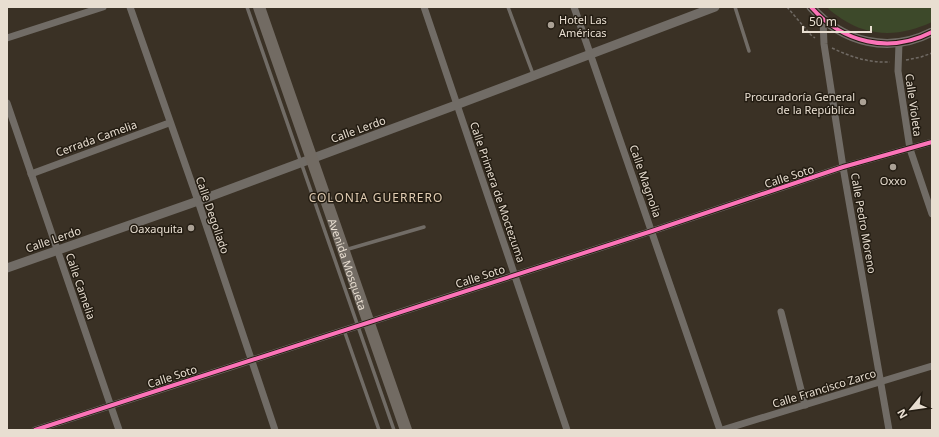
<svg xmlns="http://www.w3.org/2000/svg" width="939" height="437" viewBox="0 0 939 437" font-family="'Noto Sans',sans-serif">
  <rect width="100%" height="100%" fill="#3a3125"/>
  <path fill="#3d492a" d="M827,7H932V22C902,36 871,38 842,19C837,15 831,12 827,7Z"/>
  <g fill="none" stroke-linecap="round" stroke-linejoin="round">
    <g stroke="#706a64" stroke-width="1.5" stroke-dasharray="3 2" stroke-linecap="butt">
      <polyline points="787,7 811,35 815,38"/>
      <path d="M832,48C851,57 869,63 890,62"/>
      <polyline points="906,60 921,57 932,53"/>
    </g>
    <g stroke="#716c66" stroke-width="3.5">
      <polyline points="247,7 394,430"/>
      <polyline points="508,7 533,74"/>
      <polyline points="735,7 749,51"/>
      <polyline points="345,250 424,227"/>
      <polyline points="344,330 379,430"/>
    </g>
    <g stroke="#716c66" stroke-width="7">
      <polyline points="130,7 198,201 275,430"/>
      <polyline points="424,7 567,430"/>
      <polyline points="574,7 720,430"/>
      <polyline points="823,20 824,44 843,167 889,430"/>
      <polyline points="7,38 103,7"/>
      <polyline points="899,43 898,71 910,149 932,214"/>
      <polyline points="7,103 119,430"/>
      <polyline points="31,174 169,123"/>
      <polyline points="781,312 805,405"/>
      <polyline points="35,430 652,231 843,167 932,142"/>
      <polyline points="722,430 932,366"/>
    </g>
    <g stroke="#716c66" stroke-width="9">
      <path d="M811,7C843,43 889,54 932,32"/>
      <polyline points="7,268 198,201 456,105 715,7"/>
    </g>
    <path stroke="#726b63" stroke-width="12" id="s1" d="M259,7L406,430"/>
    <defs>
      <g id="cycleway">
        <path d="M811,7C843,43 889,54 932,32"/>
        <polyline points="35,430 652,231 843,167 932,142"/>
      </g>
    </defs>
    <use href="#cycleway" stroke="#231c12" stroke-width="6"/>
    <use href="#cycleway" stroke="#fb73b8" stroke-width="4"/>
  </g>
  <g fill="#aba195" stroke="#231c12" stroke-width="1.5">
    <circle cx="551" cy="25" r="4"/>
    <circle cx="863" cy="102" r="4"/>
    <circle cx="893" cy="167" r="4"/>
    <circle cx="191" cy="228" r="4"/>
  </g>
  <g text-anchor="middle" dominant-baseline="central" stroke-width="3" stroke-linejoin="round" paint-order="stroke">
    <g font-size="11" fill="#e8ded1" stroke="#231c12" text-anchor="end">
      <text x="559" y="19" text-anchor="start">Hotel Las<tspan x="559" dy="13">Américas</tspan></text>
      <text x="855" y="96">Procuradoría General<tspan x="855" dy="13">de la República</tspan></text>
      <text x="893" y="180" text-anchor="middle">Oxxo</text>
      <text x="183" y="228">Oaxaquita</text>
    </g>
    <g font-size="11" fill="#e8ded1" stroke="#231c12">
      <text transform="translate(914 105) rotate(82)">Calle Violeta</text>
      <text transform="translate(358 129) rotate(-20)">Calle Lerdo</text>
      <text transform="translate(96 138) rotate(-20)">Cerrada Camelia</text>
      <text transform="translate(789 176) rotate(-18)">Calle Soto</text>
      <text transform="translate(646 181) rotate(71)">Calle Magnolia</text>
      <text transform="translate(498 192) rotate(71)">Calle Primera de Moctezuma</text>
      <text transform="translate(213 215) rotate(71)">Calle Degollado</text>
      <text transform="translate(864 223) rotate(80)">Calle Pedro Moreno</text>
      <text transform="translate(53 239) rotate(-19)">Calle Lerdo</text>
      <text stroke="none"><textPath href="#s1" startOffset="272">Avenida Mosqueta</textPath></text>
      <text transform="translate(480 276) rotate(-18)">Calle Soto</text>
      <text transform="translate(81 286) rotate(71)">Calle Camelia</text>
      <text transform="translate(172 376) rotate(-18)">Calle Soto</text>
      <text transform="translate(824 388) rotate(-17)">Calle Francisco Zarco</text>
    </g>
    <g font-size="12" letter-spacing="1" fill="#e1cdb3" stroke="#231c12">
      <text x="376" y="197">COLONIA GUERRERO</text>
    </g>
  </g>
  <rect width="939" height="437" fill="none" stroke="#e8ded1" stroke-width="16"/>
  <g transform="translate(911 409) rotate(241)" stroke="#231c12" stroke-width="3" paint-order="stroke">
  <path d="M0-3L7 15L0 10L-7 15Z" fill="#e8ded1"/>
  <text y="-6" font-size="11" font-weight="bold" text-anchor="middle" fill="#e8ded1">N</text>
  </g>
  <path d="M803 26v6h68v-6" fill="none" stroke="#e8ded1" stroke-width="2"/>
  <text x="809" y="26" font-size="12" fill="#e8ded1" stroke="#231c12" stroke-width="3" paint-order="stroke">50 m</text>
</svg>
